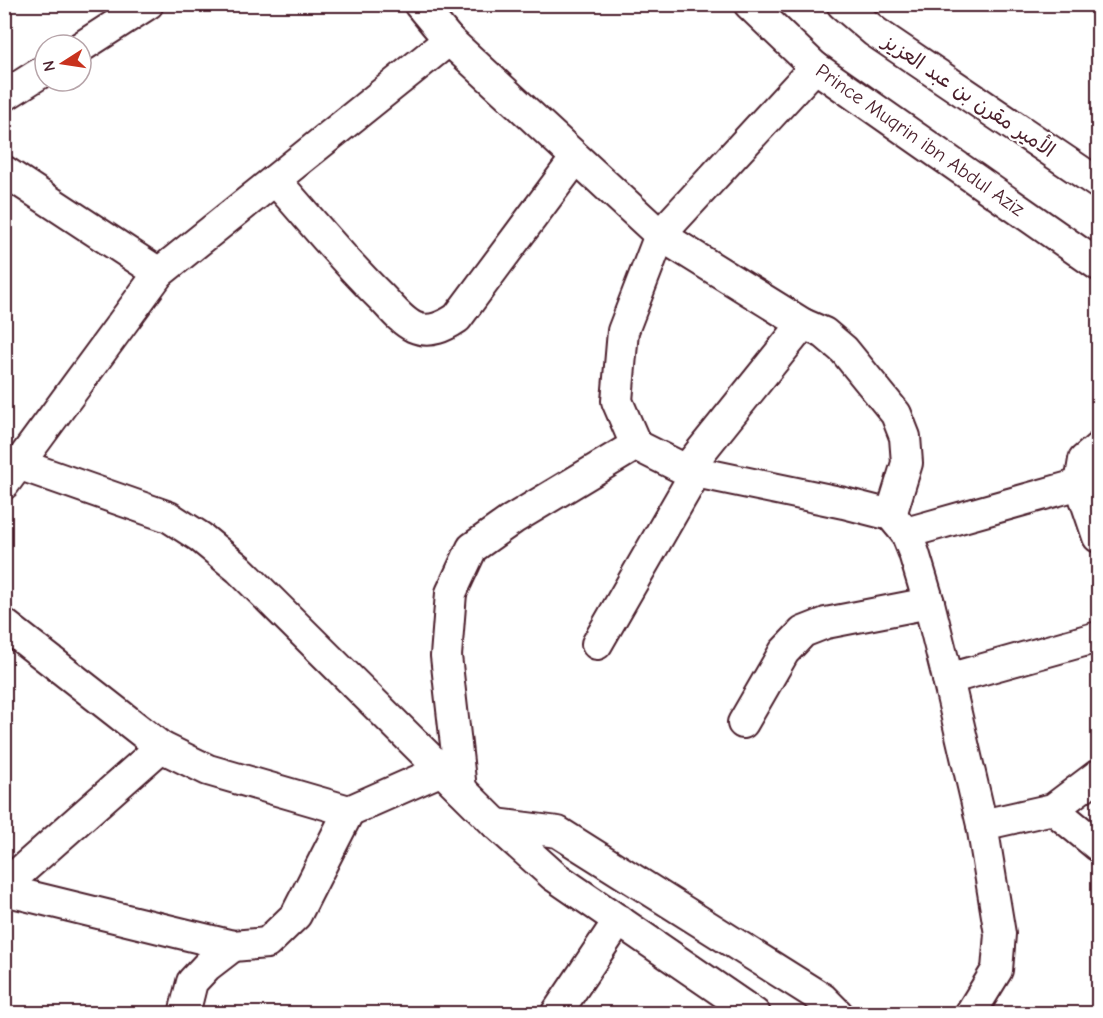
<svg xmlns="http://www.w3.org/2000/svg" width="1103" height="1018" viewBox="0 0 1103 1018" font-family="'Comic Neue','Playpen Sans Arabic',sans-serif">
  <rect width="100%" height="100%" fill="#fff"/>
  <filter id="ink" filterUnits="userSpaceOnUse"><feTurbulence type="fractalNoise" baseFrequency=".0167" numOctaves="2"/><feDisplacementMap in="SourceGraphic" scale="12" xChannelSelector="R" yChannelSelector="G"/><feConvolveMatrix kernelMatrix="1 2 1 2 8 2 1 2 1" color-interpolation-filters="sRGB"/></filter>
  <g filter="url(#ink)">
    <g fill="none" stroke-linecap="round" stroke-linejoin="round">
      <defs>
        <g id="minor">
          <polyline points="419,4 449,40 660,235 803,324 686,470"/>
          <polyline points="749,4 815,67 1098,265"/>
          <polyline points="842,4 875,32 1098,183"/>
          <polyline points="81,47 148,4"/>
          <polyline points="815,67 660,235 623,331 617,401 636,445 686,470 844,503 891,515 906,533 914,553 929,603 948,679 982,825 1000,934 997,970 970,1014"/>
          <polyline points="4,96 45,70"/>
          <polyline points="4,171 159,273"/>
          <path d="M275,180C310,219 343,260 380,296C390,306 401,321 414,327C430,334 445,326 457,318L576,158"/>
          <polyline points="803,324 824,333 844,350 896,414 905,437 907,463 891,515"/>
          <polyline points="1098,448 1084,460 1080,484 1098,537"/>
          <polyline points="4,462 18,464 169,517 200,537 239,569 496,824 554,876 755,1014"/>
          <polyline points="4,484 159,273 449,40"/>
          <polyline points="906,533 1080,484"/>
          <polyline points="4,624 161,747 208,770 349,811 442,770"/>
          <polyline points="597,644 696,472"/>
          <polyline points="948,679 1098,637"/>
          <polyline points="743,723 784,652 803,632 826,623 929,603"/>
          <polyline points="461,789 446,656 451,593 472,548 513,519 636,445"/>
          <polyline points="1053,809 1098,846"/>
          <polyline points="496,824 558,832 823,999 838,1014"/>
          <polyline points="982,825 1053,809 1098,775"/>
          <polyline points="4,886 161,747"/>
          <polyline points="4,890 233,946 267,943 296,915 349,811"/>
          <polyline points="184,1014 192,982 207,966 233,946"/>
          <polyline points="556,1014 619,920"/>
        </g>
      </defs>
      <use href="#minor" stroke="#4a1f2b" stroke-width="34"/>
      <use href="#minor" stroke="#fff" stroke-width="30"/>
    </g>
  </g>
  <g text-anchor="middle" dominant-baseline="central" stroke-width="4.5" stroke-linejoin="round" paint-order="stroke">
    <g font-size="20" fill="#4a1f2b" stroke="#fff">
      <text transform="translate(969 96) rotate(34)">الأمير مقرن بن عبد العزيز</text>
      <text transform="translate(920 140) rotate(35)">Prince Muqrin ibn Abdul Aziz</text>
    </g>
  </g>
  <rect width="1103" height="1018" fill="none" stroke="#fff" stroke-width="24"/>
  <rect x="12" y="12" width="1079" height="994" fill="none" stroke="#4a1f2b" stroke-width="2" filter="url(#ink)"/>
  <g transform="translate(63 63) rotate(258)"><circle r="28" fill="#ffffff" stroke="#b7a5aa" stroke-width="1.5"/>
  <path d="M0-4.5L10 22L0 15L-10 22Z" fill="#c8321e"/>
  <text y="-9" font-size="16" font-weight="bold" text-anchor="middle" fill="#4a1f2b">N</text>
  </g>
</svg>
